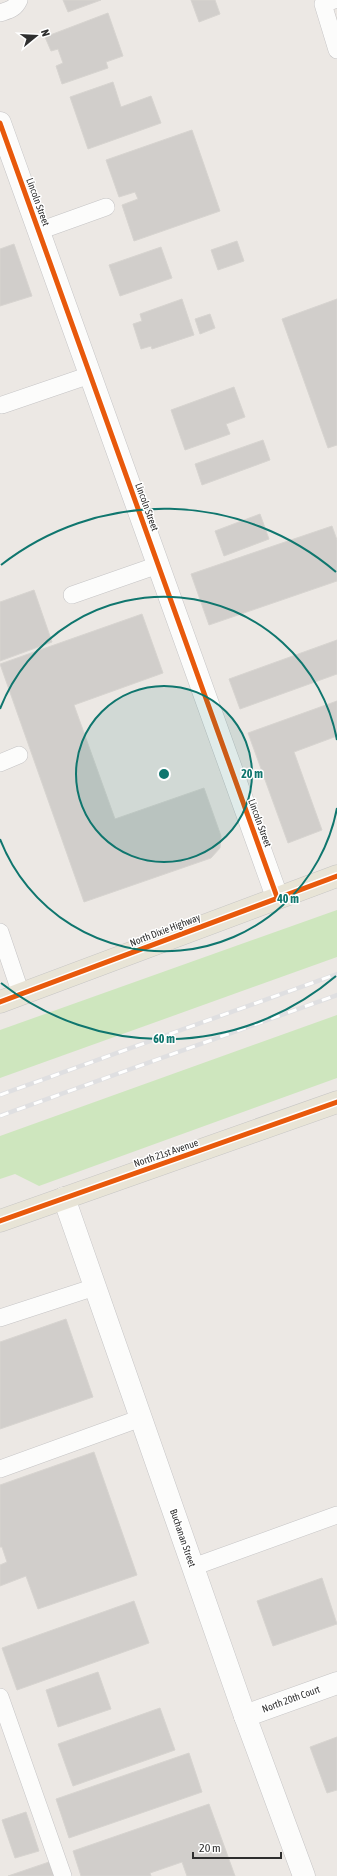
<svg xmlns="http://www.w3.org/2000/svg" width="337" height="1876" viewBox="0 0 337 1876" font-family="'Asap Condensed',sans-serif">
  <rect width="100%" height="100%" fill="#ece8e4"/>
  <g fill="#cee6be">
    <polygon points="337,910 337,957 0,1078 0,1030"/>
    <polygon points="337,1015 337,1078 39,1186 15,1174 0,1179 0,1136"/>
  </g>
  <g fill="#d1cecb" stroke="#d7d4d0">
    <polygon points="63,0 101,0 68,12"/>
    <polygon points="191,0 215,0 220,14 199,22"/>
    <polygon points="108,13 123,56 106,62 108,68 62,84 56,66 63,63 58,49 51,51 45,37"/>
    <polygon points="113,82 121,107 151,96 161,123 88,149 70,97"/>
    <polygon points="192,130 220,211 134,241 122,205 138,199 135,192 119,197 106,160"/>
    <polygon points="237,241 244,261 218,270 211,250"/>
    <polygon points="14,244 32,296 0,306 0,249"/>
    <polygon points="161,247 172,278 120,296 109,265"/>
    <polygon points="182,299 194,335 152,349 151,346 141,349 133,324 142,321 140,314"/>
    <polygon points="337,299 337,445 328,448 282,319"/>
    <polygon points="210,314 215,328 200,334 195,319"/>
    <polygon points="234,387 245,417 226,424 230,434 185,450 171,410"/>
    <polygon points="263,440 270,460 202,485 195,464"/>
    <polygon points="260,514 269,539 224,556 215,531"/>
    <polygon points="332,526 337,540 337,581 209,625 191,574"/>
    <polygon points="34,590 52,642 0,661 0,602"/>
    <polygon points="142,614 163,673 74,705 115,819 204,788 221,836 220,848 211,858 84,902 0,664"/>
    <polygon points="337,640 337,674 240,709 229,679"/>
    <polygon points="337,701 337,736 294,752 322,830 288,843 248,733"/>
    <polygon points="66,1319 93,1397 0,1429 0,1342"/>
    <polygon points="94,1452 137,1575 38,1609 26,1576 0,1586 0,1565 7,1562 2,1547 0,1547 0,1485"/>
    <polygon points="322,1578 337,1624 273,1646 257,1601"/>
    <polygon points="134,1601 149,1643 17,1690 2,1648"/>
    <polygon points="98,1672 111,1709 58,1727 46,1690"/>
    <polygon points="160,1708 175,1750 73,1786 58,1744"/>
    <polygon points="337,1737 337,1790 327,1793 310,1747"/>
    <polygon points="189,1753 202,1792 69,1838 56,1799"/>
    <polygon points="209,1804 235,1876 187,1876 182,1862 150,1873 151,1876 81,1876 73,1851"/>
    <polygon points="26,1812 39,1851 15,1858 2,1820"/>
    <polygon points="49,1862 54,1876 8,1876"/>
  </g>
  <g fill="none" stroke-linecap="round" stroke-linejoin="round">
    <defs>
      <g id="service">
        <polyline points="334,0 323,4 337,50"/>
        <path d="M0,13C9,10 15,9 19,0"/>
        <polyline points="39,231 106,207"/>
        <polyline points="2,405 90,375"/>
        <polyline points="72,595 158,565"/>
        <polyline points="0,763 19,755"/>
        <polyline points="0,932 21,994"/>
        <polyline points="0,1318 95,1287"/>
        <polyline points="0,1469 141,1418"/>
        <polyline points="193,1567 337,1515"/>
        <polyline points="0,1697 63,1876"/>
      </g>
      <g id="minor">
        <polyline points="0,123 277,897"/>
        <polyline points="64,1198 245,1716 304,1876"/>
        <polyline points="245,1716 337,1683"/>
      </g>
      <g id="primary">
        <polyline points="0,1002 337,876"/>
        <polyline points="0,1221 337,1102"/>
      </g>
    </defs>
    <use href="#service" stroke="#c5c4c5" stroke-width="18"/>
    <use href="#minor" stroke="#c5c4c5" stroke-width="23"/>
    <use href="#primary" stroke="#c6c5c4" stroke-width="23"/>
    <use href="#service" stroke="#fcfcfb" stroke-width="17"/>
    <use href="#minor" stroke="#fcfcfb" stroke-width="22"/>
    <use href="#primary" stroke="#e8e4d6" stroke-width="22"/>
    <defs>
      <g id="rail">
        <polyline points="0,1095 337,974"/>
        <polyline points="0,1116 337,995"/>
      </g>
    </defs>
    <use href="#rail" stroke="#dfdfe1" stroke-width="4.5"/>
    <use href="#rail" stroke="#fff" stroke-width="3" stroke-dasharray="9" stroke-linecap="butt"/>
    <defs>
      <g id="cycleway">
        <polyline points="0,123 277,897"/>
        <polyline points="0,1002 337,876"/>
        <polyline points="0,1221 337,1102"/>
      </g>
    </defs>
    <use href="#cycleway" stroke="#fff" stroke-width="8"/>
    <use href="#cycleway" stroke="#e8590c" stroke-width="5"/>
  </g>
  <circle cx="164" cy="774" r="88" fill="#0f766e" fill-opacity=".12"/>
  <g fill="none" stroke="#0f766e" stroke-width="2">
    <circle cx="164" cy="774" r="88"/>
    <path d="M337 808A176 176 0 0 1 0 839M0 709A176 176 0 0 1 337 740"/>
    <path d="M336 976A265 265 0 0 1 1 983M1 565A265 265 0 0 1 336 572"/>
  </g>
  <g text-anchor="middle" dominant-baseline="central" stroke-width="3" stroke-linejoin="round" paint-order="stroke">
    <g font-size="10" fill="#2e2e2e" stroke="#fff">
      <text transform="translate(38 202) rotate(70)">Lincoln Street</text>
      <text transform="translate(147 507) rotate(70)">Lincoln Street</text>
      <text transform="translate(260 823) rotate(70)">Lincoln Street</text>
      <text transform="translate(165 930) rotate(-21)">North Dixie Highway</text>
      <text transform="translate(166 1153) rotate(-19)">North 21st Avenue</text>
      <text transform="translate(183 1538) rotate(71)">Buchanan Street</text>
      <text transform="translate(291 1699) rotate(-20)">North 20th Court</text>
    </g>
  </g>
  <circle cx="164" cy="774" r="6" fill="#0f766e" stroke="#fff" stroke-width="2"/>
  <g font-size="12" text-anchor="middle" font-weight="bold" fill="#0f766e" stroke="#fff" stroke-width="3" stroke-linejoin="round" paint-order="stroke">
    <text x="252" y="778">20 m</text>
    <text x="288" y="903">40 m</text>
    <text x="164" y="1043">60 m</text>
  </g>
  <g transform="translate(36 36) rotate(72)" stroke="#ffffff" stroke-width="3" paint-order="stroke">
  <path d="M0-3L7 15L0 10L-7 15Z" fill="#2e2e2e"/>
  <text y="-6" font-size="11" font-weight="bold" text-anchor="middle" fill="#2e2e2e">N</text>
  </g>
  <path d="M193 1852v6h88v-6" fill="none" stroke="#2e2e2e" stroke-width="2"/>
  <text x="199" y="1852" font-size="12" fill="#2e2e2e" stroke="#ffffff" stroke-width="3" paint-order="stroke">20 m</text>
</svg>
